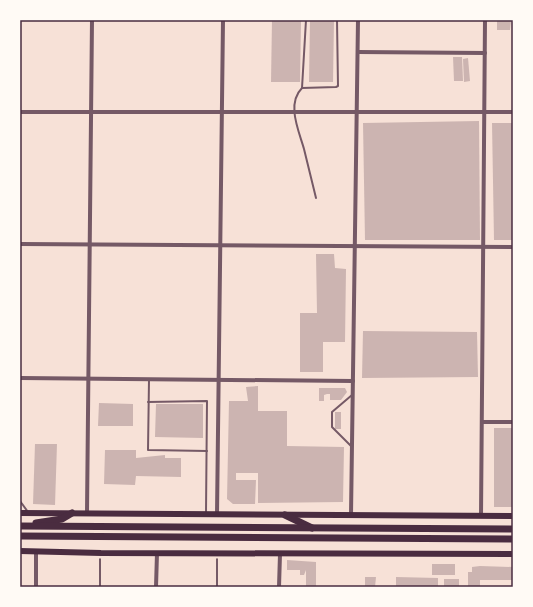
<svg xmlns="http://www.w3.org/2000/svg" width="533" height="607" viewBox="0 0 533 607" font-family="'IBM Plex Sans',sans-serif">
  <rect width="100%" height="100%" fill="#f7e1d7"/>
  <g fill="#ccb4b1">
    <polygon points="272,20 301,20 300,82 271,82"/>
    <polygon points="310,20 334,20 333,82 309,82"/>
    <polygon points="497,20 511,20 510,30 497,30"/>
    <polygon points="453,57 462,57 463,81 454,81"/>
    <polygon points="468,58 470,81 464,82 463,59"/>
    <polygon points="479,121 480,240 365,240 363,123"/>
    <polygon points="492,123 513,123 513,240 494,240"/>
    <polygon points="316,254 334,254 335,268 346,269 345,342 323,342 323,372 300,372 300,313 317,313"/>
    <polygon points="363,331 477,332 478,377 362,378"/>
    <polygon points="258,386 258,411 287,411 287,446 344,447 343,502 258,503 258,473 236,473 236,480 256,480 255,504 233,504 227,499 229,401 248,401 246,387"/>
    <polygon points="319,388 345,388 347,392 341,400 330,400 330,394 327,394 324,395 324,401 319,401"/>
    <polygon points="99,403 133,404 133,426 98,426"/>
    <polygon points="156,404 203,404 203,438 155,437"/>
    <rect x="335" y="412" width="6" height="17"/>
    <rect x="494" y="428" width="19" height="79"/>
    <polygon points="35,444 57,444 55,505 33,504"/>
    <polygon points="105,450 136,450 136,458 165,455 165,458 181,458 181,477 136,476 135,485 104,484"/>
    <polygon points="287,560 316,562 316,587 306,587 306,570 304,575 300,575 300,570 287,570"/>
    <rect x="432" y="564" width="23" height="11"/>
    <polygon points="480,566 513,567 513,580 480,580 480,587 468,587 468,572 472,572 472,567"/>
    <polygon points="365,577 376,577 375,587 365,587"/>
    <polygon points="396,577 438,578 438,587 396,587"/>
    <rect x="444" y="579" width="15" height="8"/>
  </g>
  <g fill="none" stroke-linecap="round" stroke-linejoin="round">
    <g stroke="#4a2c40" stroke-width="1.5">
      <polyline points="217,559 217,587"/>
      <polyline points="100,587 100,559"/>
    </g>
    <g stroke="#755966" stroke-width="2">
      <path d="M306,20L302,88C286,104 299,131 304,149C308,165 312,182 316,198"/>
      <polyline points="302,88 336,87 338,86 337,20"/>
      <polyline points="149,380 148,450 207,451"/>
      <polyline points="148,402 207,401 206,513"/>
      <polyline points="352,447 332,427 332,412 352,395"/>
      <polyline points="20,501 28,512"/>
    </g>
    <g stroke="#755966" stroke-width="4">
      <polyline points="358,52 485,53"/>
      <polyline points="20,112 513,112"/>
      <polyline points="20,244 513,247"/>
      <polyline points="20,378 353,381"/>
      <polyline points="482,422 513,422"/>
      <polyline points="87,513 92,20"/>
      <polyline points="217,514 223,20"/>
      <polyline points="351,515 358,20"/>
      <polyline points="481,516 485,20"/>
      <polyline points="36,587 36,551"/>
      <polyline points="156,587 157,553"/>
      <polyline points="279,587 280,554"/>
    </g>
    <g stroke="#4a2c40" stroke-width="6">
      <polyline points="20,513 513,516"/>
      <polyline points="20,551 101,553 513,554"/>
    </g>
    <g stroke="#4a2c40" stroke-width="7">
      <polyline points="285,515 312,528"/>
      <polyline points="36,523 62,519 72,513"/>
      <polyline points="20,526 513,529"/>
      <polyline points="20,536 513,539"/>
    </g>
  </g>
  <rect width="533" height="607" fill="none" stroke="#fffaf5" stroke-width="42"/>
  <rect x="21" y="21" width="491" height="565" fill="none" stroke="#4a2c40" stroke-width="1.5"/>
</svg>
